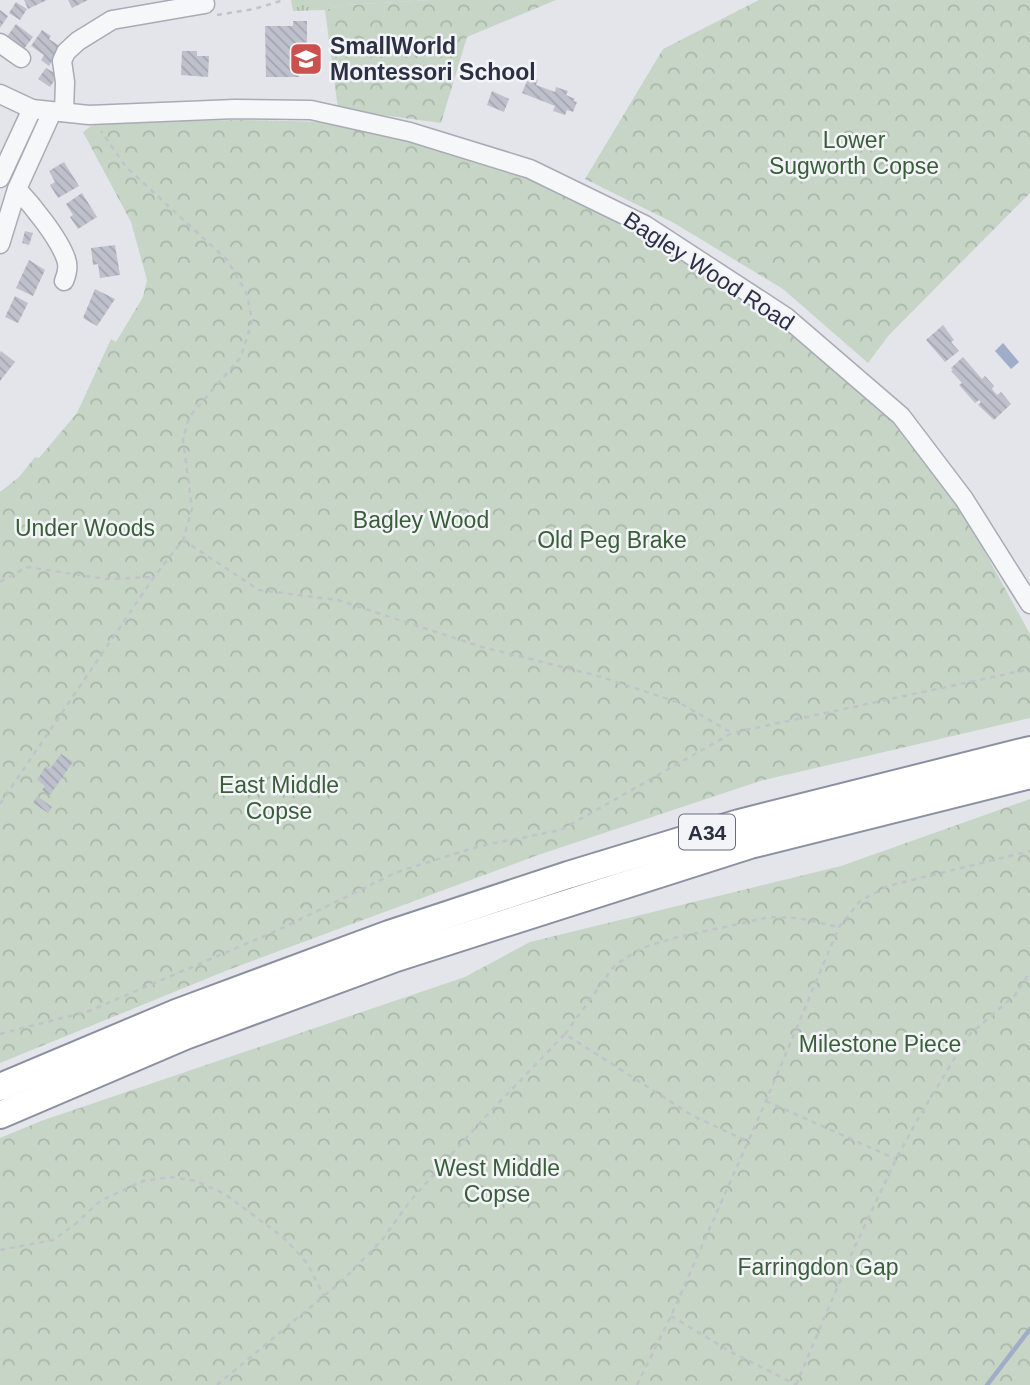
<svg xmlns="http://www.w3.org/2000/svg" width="1030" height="1385" viewBox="0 0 1030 1385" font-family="Helvetica,sans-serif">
  <defs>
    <pattern id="forest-crowns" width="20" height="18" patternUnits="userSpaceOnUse" patternTransform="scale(1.75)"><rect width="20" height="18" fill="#c6d5c5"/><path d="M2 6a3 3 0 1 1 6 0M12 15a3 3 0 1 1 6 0" fill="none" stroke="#aab7aa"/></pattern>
    <pattern id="park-tufts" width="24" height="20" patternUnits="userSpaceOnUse" patternTransform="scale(1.75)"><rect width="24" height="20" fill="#c6d5c5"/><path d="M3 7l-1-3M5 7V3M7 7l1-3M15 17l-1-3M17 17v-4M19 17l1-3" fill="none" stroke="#aab7aa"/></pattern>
    <pattern id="building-back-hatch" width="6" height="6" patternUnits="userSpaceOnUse" patternTransform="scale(1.75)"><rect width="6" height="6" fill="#bec0cb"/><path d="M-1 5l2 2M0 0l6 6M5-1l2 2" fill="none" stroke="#a3a5b0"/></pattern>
  </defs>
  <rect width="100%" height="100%" fill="#e3e5eb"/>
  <g fill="url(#forest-crowns)">
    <polygon points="432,0 556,0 467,37 441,123 338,109 325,10 345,5"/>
    <polygon points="759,0 1030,0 1030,193 889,335 868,363 783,289 674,223 585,179 663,49"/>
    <polygon points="243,120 332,122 466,153 607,213 781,321 898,421 958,503 1030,634 1030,718 760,781 538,855 228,970 0,1063 0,492 19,477 35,457 39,458 77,413 111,339 116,342 143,297 147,280 131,222 83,132 91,126 107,122"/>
    <polygon points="1030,799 1030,1385 0,1385 0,1138 41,1121 465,977 530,942 841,866"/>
  </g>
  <polygon fill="url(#park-tufts)" points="291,0 432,0 345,5 325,10 293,11"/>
  <polygon fill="#a0adc9" points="1003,343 1019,362 1011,369 995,351"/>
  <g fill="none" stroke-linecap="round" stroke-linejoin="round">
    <polyline stroke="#a0adc9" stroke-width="4.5" points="987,1385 1030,1329"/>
  </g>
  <g fill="url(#building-back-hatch)">
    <polygon points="24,0 47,0 28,9"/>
    <polygon points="68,0 88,0 72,8"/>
    <polygon points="16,2 27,9 20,20 9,13"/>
    <polygon points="0,10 8,16 0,28"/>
    <polygon points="293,21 307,21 307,52 299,52 299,77 266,77 265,26 293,26"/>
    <polygon points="16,24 33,37 23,50 6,38"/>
    <polygon points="42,30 51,36 49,39 64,49 55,63 52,61 49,66 41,60 44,55 31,46"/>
    <polygon points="182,51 197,51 197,56 209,56 208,77 181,75"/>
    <polygon points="46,68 58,75 50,87 38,79"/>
    <polygon points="529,76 538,80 536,85 555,92 556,87 568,91 566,95 575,99 573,101 577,102 573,112 567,110 565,115 553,111 555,106 522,93"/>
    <polygon points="492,91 509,99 504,112 487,105"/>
    <polygon points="64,162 79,186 58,198 50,185 55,182 49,171"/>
    <polygon points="82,193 97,217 78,229 70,217 73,215 66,204"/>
    <polygon points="25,231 33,233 29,245 22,243"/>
    <polygon points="115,245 120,275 100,278 98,264 93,265 91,248"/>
    <polygon points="29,260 45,270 33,296 16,288"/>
    <polygon points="95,289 115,299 97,326 83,318"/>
    <polygon points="15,296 28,303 18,323 5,317"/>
    <polygon points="943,325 954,340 951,342 959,351 945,362 926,340"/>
    <polygon points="1,351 15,362 0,381 0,353"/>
    <polygon points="963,357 982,379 985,376 994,386 992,389 997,395 1001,392 1011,404 994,420 978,405 981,402 979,400 975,403 959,385 962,383 951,371 953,370 951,368"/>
    <polygon points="61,754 73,762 50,795 42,790 45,786 37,780 46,766 50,769"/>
    <polygon points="37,796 52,807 48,813 33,803"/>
  </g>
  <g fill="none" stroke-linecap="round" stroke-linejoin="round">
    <defs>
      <g id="minor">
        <polyline points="0,43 21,58"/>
        <polyline points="0,94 32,109 89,115 235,109 311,110 410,132 530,169 645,225 786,317 901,416 964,499 1030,604"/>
        <polyline points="64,112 65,82 62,61 66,52 78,41 112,20 205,4"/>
        <polyline points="0,178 32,109"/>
        <path d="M17,189C32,205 59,238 66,259C69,267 67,274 64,281"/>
        <polyline points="0,244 17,189 52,112"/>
      </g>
      <g id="highway">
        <polyline points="0,1087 176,1013 389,934 568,875 739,823 1030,750"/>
        <polyline points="0,1115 185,1036 396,958 750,845 1030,775"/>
      </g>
    </defs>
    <use href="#minor" stroke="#a8abb5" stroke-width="21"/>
    <use href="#highway" stroke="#8b90a1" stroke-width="30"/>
    <g stroke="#c1c3ca" stroke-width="2.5" stroke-dasharray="5 5" stroke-linecap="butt">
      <polyline points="217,15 254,9 284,0"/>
      <polyline points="183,540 259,590 338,600 482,647 595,675 680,703 732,733"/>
      <polyline points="0,582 27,567 106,579 154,577"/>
      <polyline points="0,804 154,577 183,540 192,509 183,439 189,417 241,357 252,321 247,294 227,260 126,167 101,131"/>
      <polyline points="0,1034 89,1011 276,931 397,872 480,846 561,830 732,733 1030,669"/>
      <polyline points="565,1034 615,965 642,948 674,938 770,917 799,918 838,927"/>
      <polyline points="766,1101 896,1159"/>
      <polyline points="0,1250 53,1240 73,1226 100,1201 143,1181 170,1177 196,1181 225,1194 284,1238 307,1263 324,1296"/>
      <polyline points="671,1316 733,1353 797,1385"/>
      <polyline points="217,1385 343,1280 382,1240 411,1200 486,1116 565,1034 693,1116 747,1141"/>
      <polyline points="637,1385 671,1316 766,1101 839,927 860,901 888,886 1030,851"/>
      <polyline points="796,1385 851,1255 896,1159 919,1117 968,1036 1015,995 1030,972"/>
    </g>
    <use href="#minor" stroke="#f6f7f9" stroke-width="18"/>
    <use href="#highway" stroke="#fff" stroke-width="26"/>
  </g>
  <defs>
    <symbol id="school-square" viewBox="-11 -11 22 22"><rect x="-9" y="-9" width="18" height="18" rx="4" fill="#ca514e" stroke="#f3f4f8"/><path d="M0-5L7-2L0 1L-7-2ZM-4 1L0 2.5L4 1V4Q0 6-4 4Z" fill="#fff"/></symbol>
  </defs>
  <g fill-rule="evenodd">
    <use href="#school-square" x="287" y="40" width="38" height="38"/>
  </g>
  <g text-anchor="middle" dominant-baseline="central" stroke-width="5" stroke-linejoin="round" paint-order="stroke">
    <rect fill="#f3f4f8" stroke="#686b79" stroke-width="2" x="679" y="814.5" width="56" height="35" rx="5"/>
    <g font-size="21" font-weight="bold" fill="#2c3043">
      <text x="707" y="832">A34</text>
    </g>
    <g font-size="23" font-weight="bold" fill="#2c3043" stroke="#f3f4f8" text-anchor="start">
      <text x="330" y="46">SmallWorld<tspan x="330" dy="26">Montessori School</tspan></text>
    </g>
    <g font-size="23" fill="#3a5e39" stroke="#f3f4f8">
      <text x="854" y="140">Lower<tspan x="854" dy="26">Sugworth Copse</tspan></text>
      <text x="421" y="520">Bagley Wood</text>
      <text x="85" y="528">Under Woods</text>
      <text x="612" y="540">Old Peg Brake</text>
      <text x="279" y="785">East Middle<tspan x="279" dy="26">Copse</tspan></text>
      <text x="880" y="1044">Milestone Piece</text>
      <text x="497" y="1168">West Middle<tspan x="497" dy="26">Copse</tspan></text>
      <text x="818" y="1267">Farringdon Gap</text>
    </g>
    <g font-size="23" fill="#2c3043" stroke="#f3f4f8">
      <text transform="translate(709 271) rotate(33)">Bagley Wood Road</text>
    </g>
  </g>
</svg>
